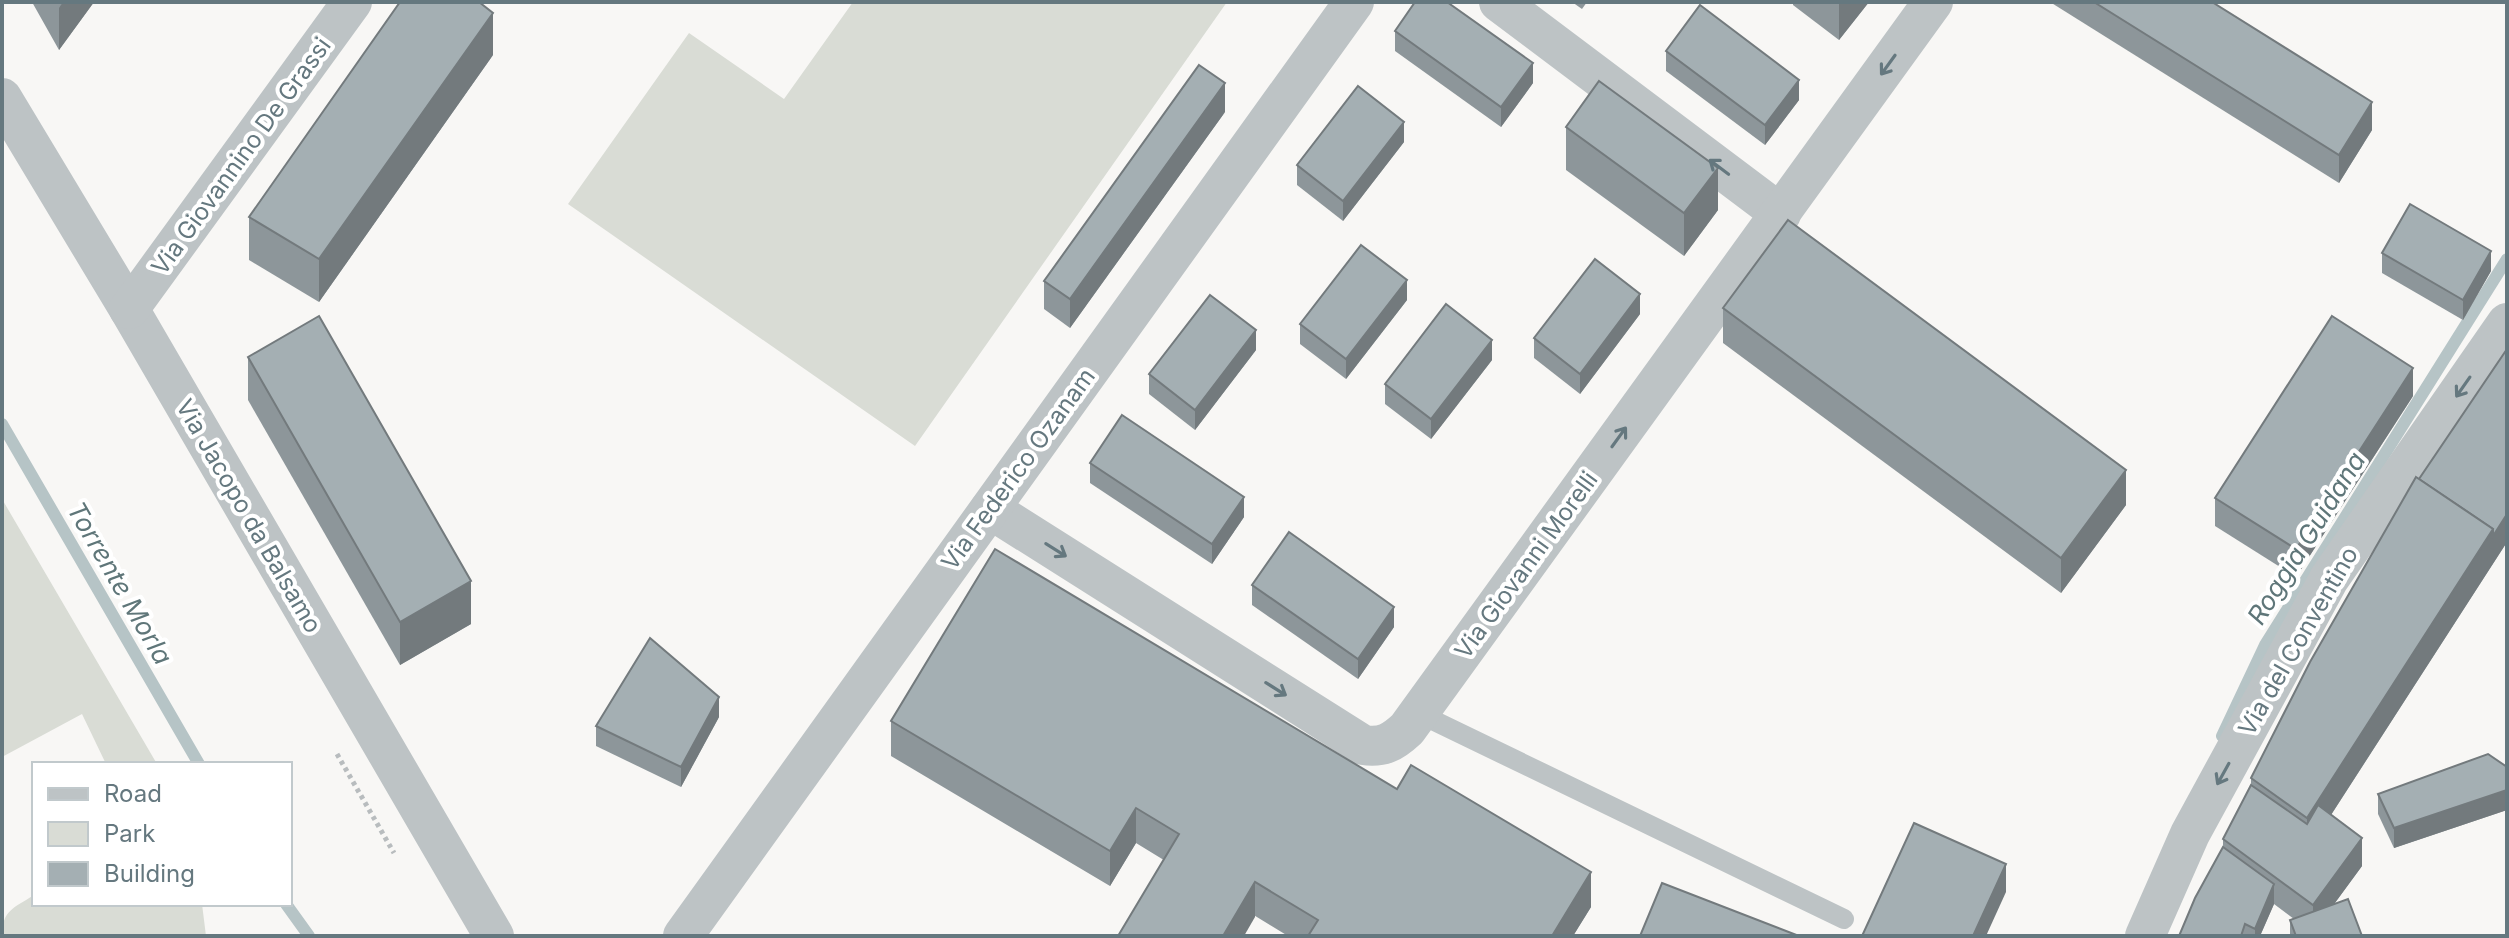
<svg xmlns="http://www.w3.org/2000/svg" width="2509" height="938" viewBox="0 0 2509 938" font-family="Inter,sans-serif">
  <rect width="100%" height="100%" fill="#f8f7f5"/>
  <g fill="#d9dcd5">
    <polygon points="853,2 1227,2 915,446 568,204 689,33 784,99"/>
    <polygon points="2,499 157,764 106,764 82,714 2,757"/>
    <path d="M34,895V904H202L206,936H2C2,910 14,908 34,895Z"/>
  </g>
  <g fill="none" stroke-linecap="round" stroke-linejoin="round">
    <g stroke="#b6c4c6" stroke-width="12">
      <polyline points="2,424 199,764"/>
      <polyline points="2222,736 2265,645 2507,259"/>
      <polyline points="286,904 309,936"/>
    </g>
    <polyline stroke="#b8bcbe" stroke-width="5" stroke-dasharray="4 4" stroke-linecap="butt" points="337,754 394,853"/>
    <polyline stroke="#bdc3c5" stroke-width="20" points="1418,713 1844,919"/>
    <g stroke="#bdc3c5" stroke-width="40">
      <polyline points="1499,2 1781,214"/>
      <polyline points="2,98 129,309 494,936"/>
      <polyline points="129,309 352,2"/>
      <path d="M990,509L1363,745C1383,748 1393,742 1407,729L1933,2"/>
      <polyline points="683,936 1354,2"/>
      <polyline points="2145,936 2190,834 2329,579 2507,323"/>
    </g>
  </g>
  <g fill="#8d969a">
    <polygon points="32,2 94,2 59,50"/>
    <polygon points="1572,2 1587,2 1582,9"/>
    <polygon points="1793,2 1869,2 1839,40 1793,5"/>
    <polygon points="2050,2 2212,2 2372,130 2339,183"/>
    <polygon points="1395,31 1533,83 1501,127 1395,51"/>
    <polygon points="1666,51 1799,100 1765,145 1666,71"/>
    <polygon points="493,55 319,302 249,260 249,217"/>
    <polygon points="1225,112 1070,328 1044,309 1044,281"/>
    <polygon points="1566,127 1718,210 1684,256 1566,170"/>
    <polygon points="1404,142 1343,221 1297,185 1297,165"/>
    <polygon points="2382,253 2491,271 2463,320 2382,273"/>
    <polygon points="1407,300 1346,379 1300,344 1300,324"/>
    <polygon points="1723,308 2126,505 2061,593 1723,343"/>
    <polygon points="1640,314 1580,394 1534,358 1534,338"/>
    <polygon points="1256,350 1195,430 1149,394 1149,374"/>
    <polygon points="248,357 471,624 400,665 248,400"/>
    <polygon points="1492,360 1431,439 1385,404 1385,384"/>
    <polygon points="2413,396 2296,577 2215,526 2215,498"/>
    <polygon points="1090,463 1244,517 1212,564 1090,483"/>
    <polygon points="2507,542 2331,815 2362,866 2334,904 2362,936 2290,936 2290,920 2294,919 2274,904 2260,936 2179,936 2223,847 2223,839 2251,785 2251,778"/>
    <polygon points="1252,585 1394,627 1358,679 1252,605"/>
    <polygon points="719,717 681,787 596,746 596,726"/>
    <polygon points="891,721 1591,907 1573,936 1288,936 1136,843 1110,886 891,756"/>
    <polygon points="2507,767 2507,810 2394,848 2378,814 2378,794"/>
  </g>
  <g fill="#737a7d">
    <polygon points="63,2 94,2 59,50 59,8"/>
    <polygon points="1839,2 1869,2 1839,40"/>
    <polygon points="493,13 493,55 319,302 319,259"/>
    <polygon points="1533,63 1533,83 1501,127 1501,107"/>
    <polygon points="1799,80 1799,100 1765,145 1765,125"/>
    <polygon points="1225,83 1225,112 1070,328 1070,299"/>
    <polygon points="2372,102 2372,130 2339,183 2339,155"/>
    <polygon points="1404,122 1404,142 1343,221 1343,201"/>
    <polygon points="1718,168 1718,210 1684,256 1684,213"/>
    <polygon points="2491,251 2491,271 2463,320 2463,300"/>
    <polygon points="1407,280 1407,300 1346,379 1346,359"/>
    <polygon points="1640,294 1640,314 1580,394 1580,374"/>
    <polygon points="1256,330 1256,350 1195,430 1195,410"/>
    <polygon points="1492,340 1492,360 1431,439 1431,419"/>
    <polygon points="2413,368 2413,396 2296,577 2296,549"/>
    <polygon points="2126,470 2126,505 2061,593 2061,558"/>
    <polygon points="1244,497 1244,517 1212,564 1212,544"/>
    <polygon points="2507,514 2507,542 2307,852 2307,818 2493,529"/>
    <polygon points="471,581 471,624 400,665 400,622"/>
    <polygon points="1394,607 1394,627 1358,679 1358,659"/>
    <polygon points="719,697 719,717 681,787 681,767"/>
    <polygon points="2507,790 2507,810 2394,848 2394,828"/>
    <polygon points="1136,808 1136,843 1110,886 1110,851"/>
    <polygon points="2362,838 2362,866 2313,933 2313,905"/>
    <polygon points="2006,864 2006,892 1986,936 1973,936"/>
    <polygon points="1591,872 1591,907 1573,936 1552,936"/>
    <polygon points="1255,882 1255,917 1244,936 1223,936"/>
    <polygon points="2274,884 2274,904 2260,936 2255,936 2255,929"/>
  </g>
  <g fill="#a4afb3" stroke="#737a7d" stroke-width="2">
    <polygon points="400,2 479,2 493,13 319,259 249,217"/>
    <polygon points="1415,2 1447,2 1533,63 1501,107 1395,31"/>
    <polygon points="2094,2 2212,2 2372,102 2339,155"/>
    <polygon points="1700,5 1799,80 1765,125 1666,51"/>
    <polygon points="1199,65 1225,83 1070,299 1044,281"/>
    <polygon points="1599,81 1718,168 1684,213 1566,127"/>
    <polygon points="1358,86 1404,122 1343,201 1297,165"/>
    <polygon points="2410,204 2491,251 2463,300 2382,253"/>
    <polygon points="1788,220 2126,470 2061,558 1723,308"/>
    <polygon points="1361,245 1407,280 1346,359 1300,324"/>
    <polygon points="1595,259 1640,294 1580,374 1534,338"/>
    <polygon points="1210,295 1256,330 1195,410 1149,374"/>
    <polygon points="1446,304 1492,340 1431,419 1385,384"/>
    <polygon points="319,316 471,581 400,622 248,357"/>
    <polygon points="2332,316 2413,368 2296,549 2215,498"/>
    <polygon points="2507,349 2507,514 2493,536 2493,529 2419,479"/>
    <polygon points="1122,415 1244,497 1212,544 1090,463"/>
    <polygon points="2416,477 2493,529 2307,818 2251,778 2310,662"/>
    <polygon points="1289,532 1394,607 1358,659 1252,585"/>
    <polygon points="995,549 1397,789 1411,765 1591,872 1552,936 1308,936 1318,920 1255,882 1223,936 1118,936 1179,834 1136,808 1110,851 891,721"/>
    <polygon points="650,638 719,697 681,767 596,726"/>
    <polygon points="2488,754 2507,767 2507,790 2394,828 2378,794"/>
    <polygon points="2251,785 2307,824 2318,805 2362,838 2313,905 2223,839"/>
    <polygon points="1914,823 2006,864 1973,936 1862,936"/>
    <polygon points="2223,847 2274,884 2255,929 2245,924 2241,936 2179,936 2195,898"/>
    <polygon points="1662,883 1799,936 1640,936"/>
    <polygon points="2348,899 2362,936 2296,936 2290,920"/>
  </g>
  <defs><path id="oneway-shaft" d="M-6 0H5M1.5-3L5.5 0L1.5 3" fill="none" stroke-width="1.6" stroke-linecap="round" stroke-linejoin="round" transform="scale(2)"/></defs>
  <g stroke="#65787f">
    <use href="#oneway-shaft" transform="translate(1888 65) rotate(126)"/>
    <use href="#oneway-shaft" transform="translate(1719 167) rotate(-143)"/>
    <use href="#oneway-shaft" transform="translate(2463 387) rotate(125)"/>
    <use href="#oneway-shaft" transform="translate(1619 437) rotate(-54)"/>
    <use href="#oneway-shaft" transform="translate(1056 550) rotate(32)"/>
    <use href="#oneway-shaft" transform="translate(1276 689) rotate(32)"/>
    <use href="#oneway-shaft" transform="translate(2223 774) rotate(119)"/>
  </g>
  <g text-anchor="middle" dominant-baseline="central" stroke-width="8" stroke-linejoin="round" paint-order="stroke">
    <g font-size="24" fill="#65787f" stroke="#fff">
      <text transform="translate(241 156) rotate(-54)">Via Giovannino De Grassi</text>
      <text transform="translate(1018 469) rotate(-54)">Via Federico Ozanam</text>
      <text transform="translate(249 516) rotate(60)">Via Jacopo da Balsamo</text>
      <text transform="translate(1526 565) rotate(-54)">Via Giovanni Morelli</text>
      <text transform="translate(2298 641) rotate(-60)">Via del Conventino</text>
    </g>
    <g font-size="26" font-style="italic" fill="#5f7679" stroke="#fff">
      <text transform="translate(2306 538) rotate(-58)">Roggia Guidana</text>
      <text transform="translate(120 583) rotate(60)">Torrente Morla</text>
    </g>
  </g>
  <rect width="2509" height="938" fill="none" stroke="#65787f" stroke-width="8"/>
  <rect x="32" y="762" width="260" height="144" fill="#ffffff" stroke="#c1c9cc" stroke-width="2"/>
  <rect x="48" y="788" width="40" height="12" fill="#bdc3c5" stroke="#c1c9cc" stroke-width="2"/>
  <text x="104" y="802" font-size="24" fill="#65787f">Road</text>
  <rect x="48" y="822" width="40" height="24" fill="#d9dcd5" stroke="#c1c9cc" stroke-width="2"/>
  <text x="104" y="842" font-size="24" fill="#65787f">Park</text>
  <rect x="48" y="862" width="40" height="24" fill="#a4afb3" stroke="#c1c9cc" stroke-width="2"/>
  <text x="104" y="882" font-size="24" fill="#65787f">Building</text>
</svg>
